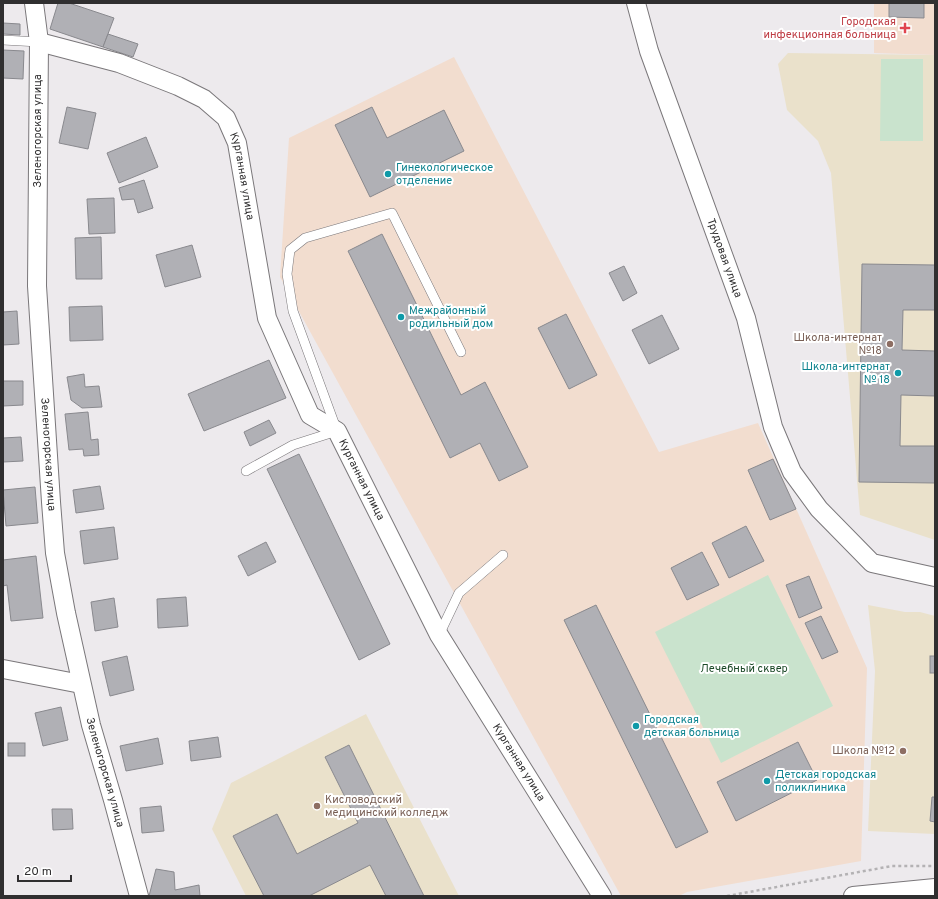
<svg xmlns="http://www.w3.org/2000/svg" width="938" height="899" viewBox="0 0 938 899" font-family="Overpass,sans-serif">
  <rect width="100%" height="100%" fill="#edeaed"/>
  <g fill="#eae1cb">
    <polygon points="788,53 935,55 935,540 860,515 831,173 818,141 787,110 778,64"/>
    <polygon points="868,605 905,612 920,612 935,616 935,834 868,831 875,671"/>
    <polygon points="366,714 459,896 246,896 212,829 231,783"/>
  </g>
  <g fill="#f2ddcf">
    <polygon points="874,3 935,3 935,55 874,53"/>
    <polygon points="454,57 659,452 758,423 867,668 861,861 687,892 679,896 621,896 280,277 289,138"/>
  </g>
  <g fill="#c9e3cd">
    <polygon points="881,59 923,59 923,141 880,141"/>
    <polygon points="768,575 833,706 721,763 655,632"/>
  </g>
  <g fill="#b0b0b5" stroke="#89898e">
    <polygon points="58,3 69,3 114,18 103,47 50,29"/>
    <polygon points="889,3 924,3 924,18 889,17"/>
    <polygon points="3,8 3,23 20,24 20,35 3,34"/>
    <polygon points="108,34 138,44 133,57 103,47"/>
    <polygon points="3,50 24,51 23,79 3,78"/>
    <polygon points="67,107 96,113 88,149 59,143"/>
    <polygon points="372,107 387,138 444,110 464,151 370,197 335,125"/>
    <polygon points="146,137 158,167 119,183 107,153"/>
    <polygon points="144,180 153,208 138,213 134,199 122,200 119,188"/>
    <polygon points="114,198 115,233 89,234 87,199"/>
    <polygon points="382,234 461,395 485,382 528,467 499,481 480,443 450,458 348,251"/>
    <polygon points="101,237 102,279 76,279 75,238"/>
    <polygon points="192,245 201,277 165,287 156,255"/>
    <polygon points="862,264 935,265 935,310 903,310 902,350 935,351 935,396 901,395 900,446 935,446 935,483 859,482"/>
    <polygon points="624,266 637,293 623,301 609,273"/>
    <polygon points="102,306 103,340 70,341 69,307"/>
    <polygon points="17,311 19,344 3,345 3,312"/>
    <polygon points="566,314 597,375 569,389 538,328"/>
    <polygon points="662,315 679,349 649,364 632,330"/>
    <polygon points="269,360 286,398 204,431 188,394"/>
    <polygon points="84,374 85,387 99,386 102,407 82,408 71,400 67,377"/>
    <polygon points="3,381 23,381 23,405 3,406"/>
    <polygon points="88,412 91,440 98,439 99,455 84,456 83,449 69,450 65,414"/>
    <polygon points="269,420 276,433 250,446 244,432"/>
    <polygon points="21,437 23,461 3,462 3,438"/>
    <polygon points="299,454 390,644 359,660 267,469"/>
    <polygon points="773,459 796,509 770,520 748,470"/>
    <polygon points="100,486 104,509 76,513 73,490"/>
    <polygon points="35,487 38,523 6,526 3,490"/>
    <polygon points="746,526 764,561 729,578 712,543"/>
    <polygon points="114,527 118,559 84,564 80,531"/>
    <polygon points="266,542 276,562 248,576 238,556"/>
    <polygon points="702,552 719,585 687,600 671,568"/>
    <polygon points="36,556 43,618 11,621 7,585 3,586 3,560"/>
    <polygon points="809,576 822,608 799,618 786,585"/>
    <polygon points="186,597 188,626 158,628 157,599"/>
    <polygon points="114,598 118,627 95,631 91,602"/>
    <polygon points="596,605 708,832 676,848 564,620"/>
    <polygon points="821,616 838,652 822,659 805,623"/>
    <polygon points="127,656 134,690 110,696 102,662"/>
    <rect x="930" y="656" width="5" height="17"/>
    <polygon points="61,707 68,740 43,746 35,713"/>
    <polygon points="218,737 221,757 191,761 189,741"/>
    <polygon points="158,738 163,764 126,771 120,746"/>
    <polygon points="798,742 817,780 736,821 717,782"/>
    <rect x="8" y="743" width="17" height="13"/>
    <polygon points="349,745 424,896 386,896 370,865 309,896 264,896 233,836 277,814 297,854 358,823 325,757"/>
    <polygon points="932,797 935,797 935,822 930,821"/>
    <polygon points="161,806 164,831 142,833 140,808"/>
    <polygon points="52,809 72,809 73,829 53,830"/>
    <polygon points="156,869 174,872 175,890 199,885 200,896 149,896"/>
  </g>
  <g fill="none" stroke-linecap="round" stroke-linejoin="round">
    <defs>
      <g id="service">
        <polyline points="3,40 39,42"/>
        <polyline points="246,471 293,445 337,431 293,311 287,274 290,250 305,238 392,213 461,352"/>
        <polyline points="439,635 459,593 503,555"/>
      </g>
      <g id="minor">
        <path id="s1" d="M34,3L39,42L37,286L51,502L55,553L66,613L91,725L113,800L139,896"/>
        <path id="s2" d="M636,3L649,51L746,318L773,427L792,472L819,509L872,563L935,577"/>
        <path id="s3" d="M39,42L119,63L178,86L204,99L226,118L237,143L267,318L310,415L337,431L439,635L602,896"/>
        <polyline points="3,669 81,684"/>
        <polyline points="853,896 935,888"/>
      </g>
    </defs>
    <use href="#service" stroke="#7a777a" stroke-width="10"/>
    <use href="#minor" stroke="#7a777a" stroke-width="20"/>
    <polyline stroke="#b4b2b4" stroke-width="2.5" stroke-dasharray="3 3" stroke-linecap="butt" points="727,896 892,866 935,866"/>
    <use href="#service" stroke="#fff" stroke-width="9"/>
    <use href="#minor" stroke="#fff" stroke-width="18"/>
  </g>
  <path fill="#e0444e" stroke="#fff" stroke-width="1.5" d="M903 22h4v4h4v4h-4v4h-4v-4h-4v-4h4z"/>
  <g fill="#0f9aa8" stroke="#fff" stroke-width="1.5">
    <circle cx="388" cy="174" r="4"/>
    <circle cx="401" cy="317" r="4"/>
    <circle cx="898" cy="373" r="4"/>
    <circle cx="636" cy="726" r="4"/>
    <circle cx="767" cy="781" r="4"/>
  </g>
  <g fill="#8d6e63" stroke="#fff" stroke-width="1.5">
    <circle cx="890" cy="344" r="4"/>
    <circle cx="903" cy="751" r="4"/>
    <circle cx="317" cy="806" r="4"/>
  </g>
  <g text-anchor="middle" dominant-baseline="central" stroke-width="4" stroke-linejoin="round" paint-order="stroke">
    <g font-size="11" fill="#be3a42" stroke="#fff" text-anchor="end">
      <text x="896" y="22">Городская<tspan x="896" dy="13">инфекционная больница</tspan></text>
    </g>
    <g font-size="11" fill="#302f30" stroke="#fff">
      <text transform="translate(38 131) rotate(-90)">Зеленогорская улица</text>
      <text stroke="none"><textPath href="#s3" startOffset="265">Курганная улица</textPath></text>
      <text stroke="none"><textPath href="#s2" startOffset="270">Трудовая улица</textPath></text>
      <text stroke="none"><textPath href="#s1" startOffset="452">Зеленогорская улица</textPath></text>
      <text stroke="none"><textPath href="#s3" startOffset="601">Курганная улица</textPath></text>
      <text stroke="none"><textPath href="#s3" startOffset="925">Курганная улица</textPath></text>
      <text stroke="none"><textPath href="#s1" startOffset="776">Зеленогорская улица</textPath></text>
    </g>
    <g font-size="11" fill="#0d838f" stroke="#fff" text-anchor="start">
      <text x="396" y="168">Гинекологическое<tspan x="396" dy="13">отделение</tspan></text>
      <text x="409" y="311">Межрайонный<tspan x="409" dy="13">родильный дом</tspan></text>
      <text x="890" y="367" text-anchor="end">Школа-интернат<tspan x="890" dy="13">№ 18</tspan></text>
      <text x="644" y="720">Городская<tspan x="644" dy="13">детская больница</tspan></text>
      <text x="775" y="775">Детская городская<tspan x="775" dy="13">поликлиника</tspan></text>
    </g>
    <g font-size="11" fill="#785e54" stroke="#fff" text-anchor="end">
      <text x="882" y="338">Школа-интернат<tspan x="882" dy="13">№18</tspan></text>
      <text x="895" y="751">Школа №12</text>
      <text x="325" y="800" text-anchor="start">Кисловодский<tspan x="325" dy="13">медицинский колледж</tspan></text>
    </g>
    <g font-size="11" fill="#1b4927" stroke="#fff">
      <text x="744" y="669">Лечебный сквер</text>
    </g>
  </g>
  <rect width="938" height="899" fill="none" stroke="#302f30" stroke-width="8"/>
  <path d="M18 875v6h53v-6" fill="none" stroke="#302f30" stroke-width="2"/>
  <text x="24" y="875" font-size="12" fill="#302f30" stroke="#ffffff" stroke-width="3" paint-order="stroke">20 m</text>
</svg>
